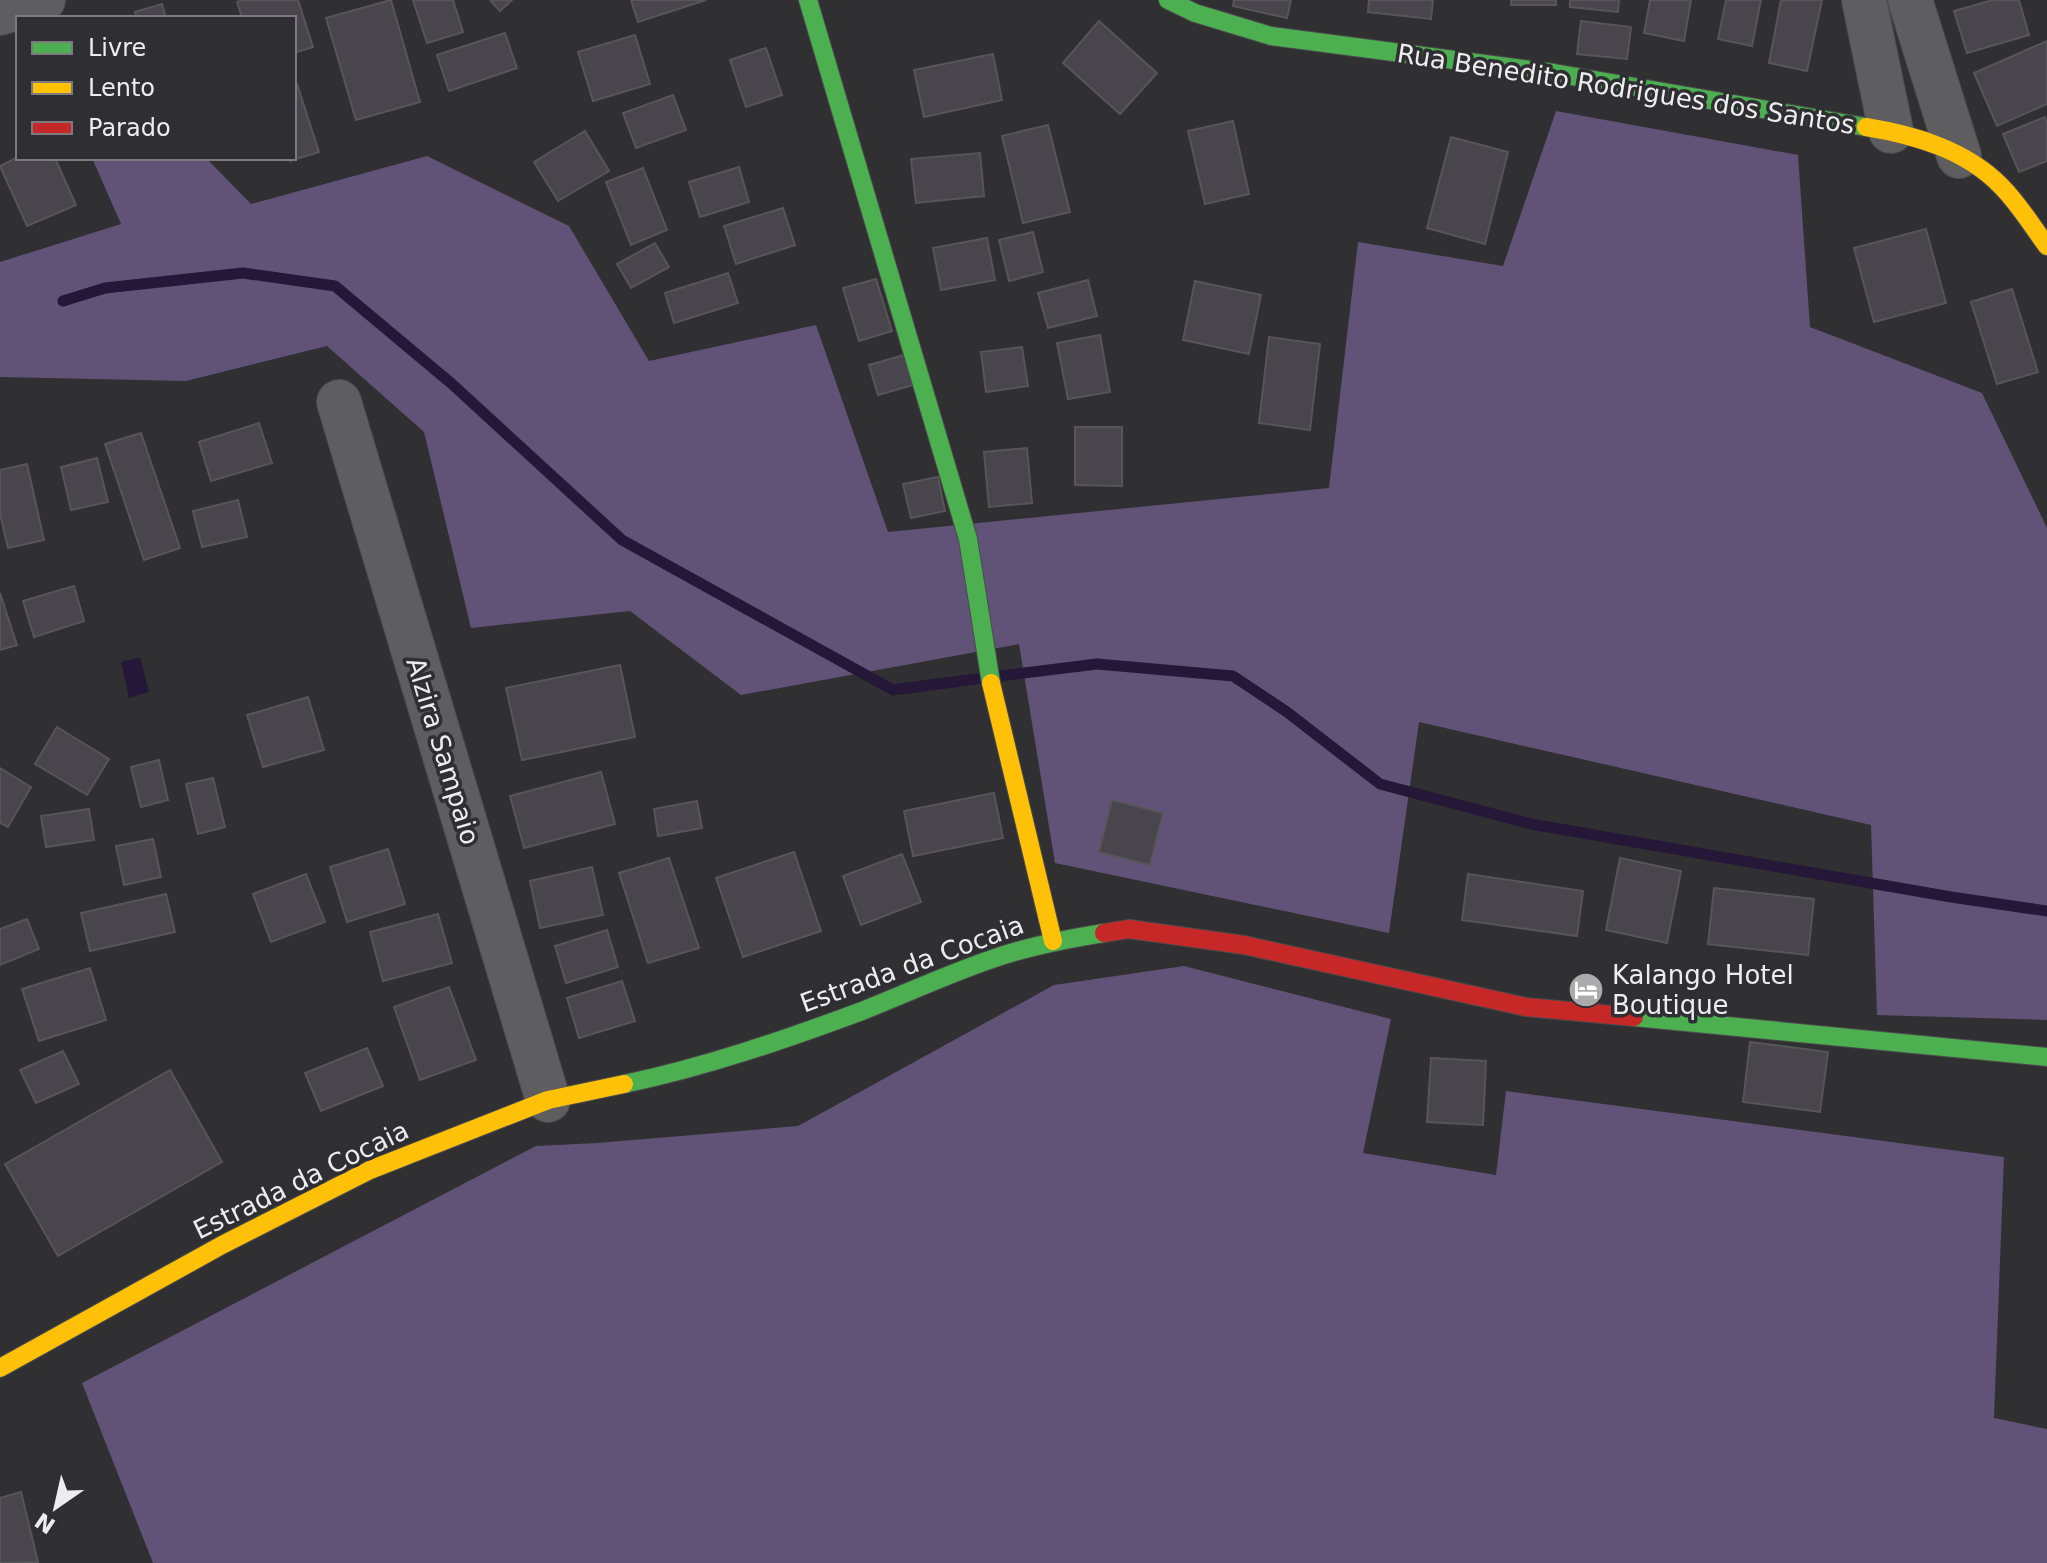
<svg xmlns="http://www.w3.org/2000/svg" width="2047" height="1563" viewBox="0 0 2047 1563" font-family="'DejaVu Sans',sans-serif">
  <rect width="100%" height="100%" fill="#302f31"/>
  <g fill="#615377">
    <polygon points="1556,111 1798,155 1810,327 1982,393 2047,528 2047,1020 1877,1015 1871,825 1419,722 1389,933 1055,863 1019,644 741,695 630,611 471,628 424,432 327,346 186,381 0,377 0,262 121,224 92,158 206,158 251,204 427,156 569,226 649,361 816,325 888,532 1329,488 1358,242 1503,266"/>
    <polygon points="1184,966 1391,1019 1363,1153 1496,1175 1506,1091 2004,1157 1994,1418 2047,1429 2047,1563 153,1563 82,1383 536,1146 597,1143 798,1126 1054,985"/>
  </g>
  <polygon fill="#251737" points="140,657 149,692 129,698 121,662"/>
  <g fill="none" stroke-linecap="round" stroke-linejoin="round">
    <g stroke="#251737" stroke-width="11">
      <polyline points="63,301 105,288 243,273 335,286 452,384 622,540 893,690 983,678"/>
      <polyline points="1000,676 1097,664 1233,676 1287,712 1380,784 1531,824 1951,897 2047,911"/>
    </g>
  </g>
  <g fill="#48454d" stroke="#565658" stroke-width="2">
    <polygon points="243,0 298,0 313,47 294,53 294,18 242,18 237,2"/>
    <polygon points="391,0 420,102 356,120 326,18"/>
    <polygon points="413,0 453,0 463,32 427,43"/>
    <polygon points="490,0 512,0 500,11"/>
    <polygon points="631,0 706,0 638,22"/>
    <polygon points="1234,0 1291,0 1287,18 1233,6"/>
    <polygon points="1369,0 1433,0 1431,19 1368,12"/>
    <rect x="1511" y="0" width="45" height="5"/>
    <polygon points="1570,0 1619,0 1618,12 1570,7"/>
    <polygon points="1650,0 1691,0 1684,41 1644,33"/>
    <polygon points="1726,0 1761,0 1752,46 1718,39"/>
    <polygon points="1781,0 1822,0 1807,71 1769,63"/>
    <polygon points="1993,0 2019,0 2029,35 1967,53 1954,11"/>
    <polygon points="162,4 166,18 137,18 135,12"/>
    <polygon points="1099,21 1157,73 1120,114 1063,63"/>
    <polygon points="1581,21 1631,27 1627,59 1577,54"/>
    <polygon points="505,33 517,68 449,91 437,55"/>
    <polygon points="635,35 650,84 593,101 578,52"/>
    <polygon points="2047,41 2047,104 1997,126 1974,73"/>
    <polygon points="766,48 782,95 746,107 730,60"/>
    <polygon points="993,54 1002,100 924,117 914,70"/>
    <polygon points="297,84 319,152 290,161 289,158 294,158 294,85"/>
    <polygon points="673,95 686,130 636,148 623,113"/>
    <polygon points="2045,117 2047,123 2047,161 2019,172 2003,134"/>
    <polygon points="1233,121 1249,194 1205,204 1188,131"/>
    <polygon points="1048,125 1070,212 1023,223 1002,136"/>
    <polygon points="585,131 609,171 558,201 534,162"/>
    <polygon points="1451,137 1508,152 1485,244 1427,228"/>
    <polygon points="980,153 984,196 916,203 911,159"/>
    <polygon points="18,157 55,158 76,205 27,226 0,166"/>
    <polygon points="739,167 749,202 700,217 689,182"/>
    <polygon points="643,168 667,230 631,245 606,182"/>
    <polygon points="783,208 795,245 736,264 724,226"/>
    <polygon points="1926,229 1946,303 1874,322 1854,248"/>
    <polygon points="1033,232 1043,272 1009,281 999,240"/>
    <polygon points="987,238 995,280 941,290 933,248"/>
    <polygon points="655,243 669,267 631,288 617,264"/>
    <polygon points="728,273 738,303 674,323 665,293"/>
    <polygon points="876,279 892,331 859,341 843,288"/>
    <polygon points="1088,280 1097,316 1048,328 1038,293"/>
    <polygon points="1195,281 1261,295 1249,354 1183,340"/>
    <polygon points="2012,289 2038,372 1997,384 1971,302"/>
    <polygon points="1100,335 1110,392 1068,399 1057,343"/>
    <polygon points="1269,337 1320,344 1310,430 1259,423"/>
    <polygon points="1022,347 1028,386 986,392 981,352"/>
    <polygon points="904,355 913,385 878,395 869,365"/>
    <polygon points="259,423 272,463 211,481 199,442"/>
    <polygon points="1075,427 1122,427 1122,486 1075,485"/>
    <polygon points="141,433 180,548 144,560 105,444"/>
    <polygon points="1027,448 1032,503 989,507 984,452"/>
    <polygon points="97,458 108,502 71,510 61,467"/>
    <polygon points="27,464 44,540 8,548 0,514 0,470"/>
    <polygon points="938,477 945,511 911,518 903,484"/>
    <polygon points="238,500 247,537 202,547 193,511"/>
    <polygon points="74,586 84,621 34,637 23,601"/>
    <polygon points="0,593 17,645 0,650"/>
    <polygon points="620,665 635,737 522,760 506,688"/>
    <polygon points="308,697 324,750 263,767 247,715"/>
    <polygon points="57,727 109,759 87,795 35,764"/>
    <polygon points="159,760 168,800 141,807 131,767"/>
    <polygon points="0,768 31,787 8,827 0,823"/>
    <polygon points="601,772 615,824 524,848 510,796"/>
    <polygon points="213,778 225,827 198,834 186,784"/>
    <polygon points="994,793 1003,838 913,856 904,811"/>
    <polygon points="1112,800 1163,813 1150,865 1099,852"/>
    <polygon points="697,801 702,828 658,836 654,809"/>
    <polygon points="89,809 94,840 46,847 41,816"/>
    <polygon points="153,839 161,877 124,885 116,846"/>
    <polygon points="388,849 405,904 347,922 330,867"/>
    <polygon points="794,852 821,931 743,957 716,878"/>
    <polygon points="902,854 921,902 861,925 843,876"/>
    <polygon points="669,858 699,948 648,963 619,873"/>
    <polygon points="1620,858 1681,871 1667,943 1606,930"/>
    <polygon points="592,867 603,915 540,928 530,881"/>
    <polygon points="306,874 325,922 271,942 253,894"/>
    <polygon points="1468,874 1583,891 1577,936 1462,920"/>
    <polygon points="1714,888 1814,899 1808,955 1708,944"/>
    <polygon points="166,894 175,932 90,951 81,913"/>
    <polygon points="438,914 452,963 383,981 370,932"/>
    <polygon points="27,919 39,949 0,965 0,929"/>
    <polygon points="607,930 618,967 566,983 555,946"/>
    <polygon points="90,968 106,1020 39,1041 22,989"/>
    <polygon points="622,981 635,1021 579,1038 567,998"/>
    <polygon points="449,987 476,1060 420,1080 394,1007"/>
    <polygon points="1750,1042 1828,1052 1820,1112 1743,1102"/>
    <polygon points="367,1048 383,1086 321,1111 305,1073"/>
    <polygon points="63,1051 79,1084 36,1103 20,1070"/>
    <polygon points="1431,1058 1486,1061 1483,1125 1427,1122"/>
    <polygon points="170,1070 222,1162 58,1256 5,1164"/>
    <polygon points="21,1492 38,1562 0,1563 0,1498"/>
  </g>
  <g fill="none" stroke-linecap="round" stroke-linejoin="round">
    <defs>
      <g id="street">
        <polyline points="1864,0 1891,131"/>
        <polyline points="1910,0 1959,156"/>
        <polyline points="0,13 43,0"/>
        <polyline points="339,402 548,1100"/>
      </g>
      <g id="fast">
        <polyline points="808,0 968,539 991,683"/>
        <polyline points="1168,0 1195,13 1271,36 1554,73 1866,127"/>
        <polyline points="1634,1017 2047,1057"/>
        <path d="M624,1084C705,1067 784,1040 862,1011C905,994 948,974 992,959C1029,946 1066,939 1104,933"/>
      </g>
      <g id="slow">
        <path d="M1866,127C1915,135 1966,150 2001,186C2019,204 2032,226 2047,246"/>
        <polyline points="991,683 1053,941"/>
        <polyline points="0,1368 222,1245 370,1170 548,1100 624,1084"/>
      </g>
      <polyline id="jam" points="1104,933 1129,929 1244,945 1526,1007 1634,1017"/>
    </defs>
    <use href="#street" stroke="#4b4a4d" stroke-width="46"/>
    <use href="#fast" stroke="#4b4a4d" stroke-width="20"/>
    <use href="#slow" stroke="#4b4a4d" stroke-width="20"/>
    <use href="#jam" stroke="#4b4a4d" stroke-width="20"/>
    <use href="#street" stroke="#5e5d5f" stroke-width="44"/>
    <use href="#fast" stroke="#4caf50" stroke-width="18"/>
    <use href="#slow" stroke="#ffc107" stroke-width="18"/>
    <use href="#jam" stroke="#c62828" stroke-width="18"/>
  </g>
  <defs>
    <symbol id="hotel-disc" viewBox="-11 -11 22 22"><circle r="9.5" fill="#abaaac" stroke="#2f2e32"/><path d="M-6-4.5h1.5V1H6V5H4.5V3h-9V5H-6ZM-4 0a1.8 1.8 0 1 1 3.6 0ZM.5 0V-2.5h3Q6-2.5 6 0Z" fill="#fff"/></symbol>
  </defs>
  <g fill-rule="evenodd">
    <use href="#hotel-disc" x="1566" y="970" width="40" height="40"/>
  </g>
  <g text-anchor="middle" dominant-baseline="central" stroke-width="7" stroke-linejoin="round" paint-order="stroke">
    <g font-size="26" fill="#edecef" stroke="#2f2e32">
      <text transform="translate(1626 89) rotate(9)">Rua Benedito Rodrigues dos Santos</text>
      <text transform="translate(443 751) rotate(73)">Alzira Sampaio</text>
      <text transform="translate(912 964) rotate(-20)">Estrada da Cocaia</text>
      <text transform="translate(301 1180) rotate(-26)">Estrada da Cocaia</text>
    </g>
    <g font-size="26" fill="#edecef" stroke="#2f2e32" text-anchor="start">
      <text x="1612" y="975">Kalango Hotel<tspan x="1612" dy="30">Boutique</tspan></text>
    </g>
  </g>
  <rect x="16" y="16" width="280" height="144" fill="#2f2e32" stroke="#7b7a7e" stroke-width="2"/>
  <rect x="32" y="42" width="40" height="12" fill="#4caf50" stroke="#7b7a7e" stroke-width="2"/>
  <text x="88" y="56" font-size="24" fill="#edecef">Livre</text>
  <rect x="32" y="82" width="40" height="12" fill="#ffc107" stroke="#7b7a7e" stroke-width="2"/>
  <text x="88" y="96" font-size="24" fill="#edecef">Lento</text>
  <rect x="32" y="122" width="40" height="12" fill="#c62828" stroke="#7b7a7e" stroke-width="2"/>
  <text x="88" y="136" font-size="24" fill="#edecef">Parado</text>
  <g transform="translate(56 1507) rotate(214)" stroke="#2f2e32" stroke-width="6" paint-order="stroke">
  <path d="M0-6L14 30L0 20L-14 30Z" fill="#edecef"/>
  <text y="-12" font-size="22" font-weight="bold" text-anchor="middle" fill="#edecef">N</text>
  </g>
</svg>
